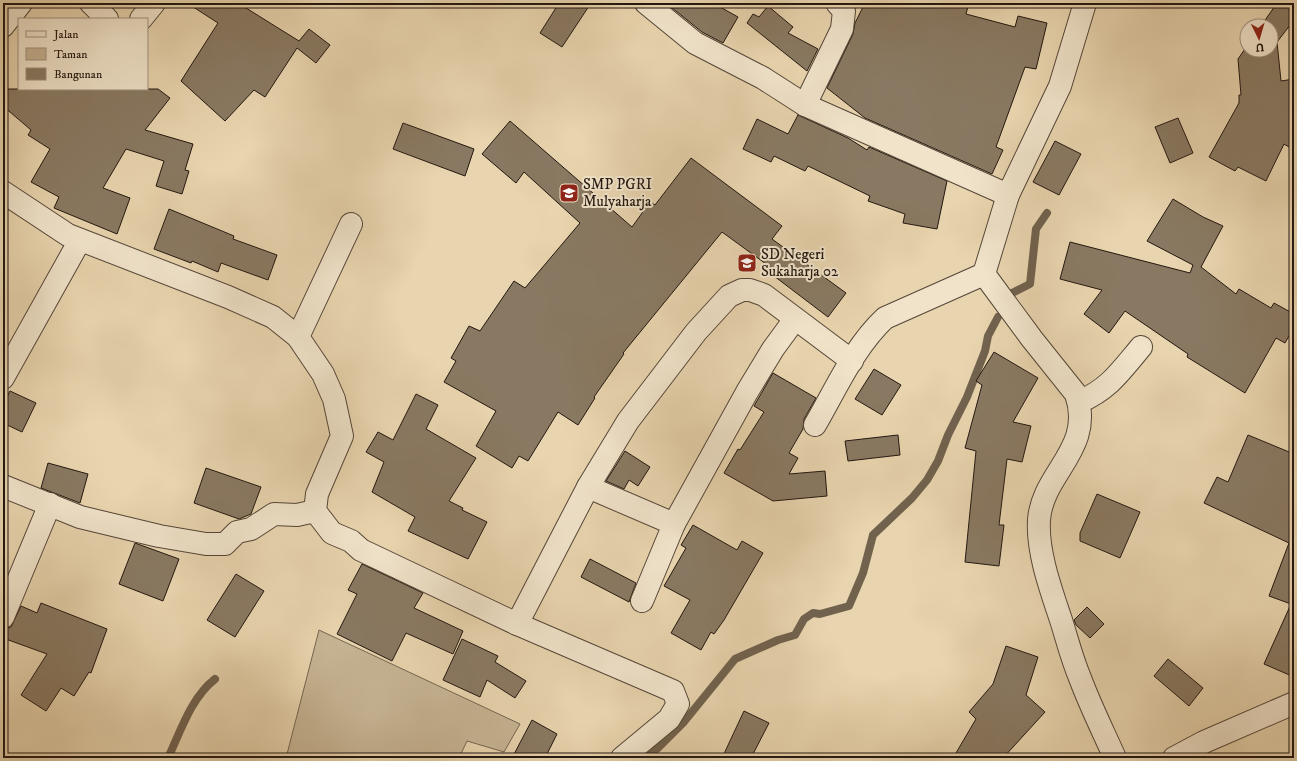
<svg xmlns="http://www.w3.org/2000/svg" width="1297" height="761" viewBox="0 0 1297 761" font-family="'IM FELL DW Pica',serif">
  <rect width="100%" height="100%" fill="#e8d4ae"/>
  <filter id="stains"><feTurbulence type="fractalNoise" baseFrequency=".005" numOctaves="4"/><feColorMatrix values="0 0 0 0 .2 0 0 0 0 .09 0 0 0 0 .02 0 0 0 .5 -.17"/></filter>
  <radialGradient id="worn" r=".72"><stop offset=".6" stop-color="#630" stop-opacity="0"/><stop offset="1" stop-color="#630" stop-opacity=".3"/></radialGradient>
  <polygon fill="#c6b493" stroke="#746652" points="319,630 520,724 504,752 467,741 459,758 286,758"/>
  <g fill="none" stroke-linecap="round" stroke-linejoin="round">
    <g stroke="#71624e" stroke-width="8">
      <polyline points="1010,297 1012,293 1030,284 1036,229 1047,213"/>
      <polyline points="641,754 646,750 657,749 683,723 735,659 778,640 795,635 804,619 813,613 820,614 849,606 863,573 873,535 912,498 927,480 938,461 948,435 967,397 985,351 988,336 998,317"/>
      <path d="M168,758C181,730 191,698 215,679"/>
    </g>
  </g>
  <g fill="#897962" stroke="#221710">
    <polygon points="187,3 238,3 299,41 309,29 330,45 316,63 297,48 265,97 254,90 225,121 181,81 218,23"/>
    <polygon points="559,3 591,3 562,47 540,33"/>
    <polygon points="666,3 713,3 738,17 723,43 702,32"/>
    <polygon points="865,3 969,3 966,14 1015,27 1018,16 1047,23 1036,69 1025,67 996,147 1003,150 992,174 865,118 827,88 853,34 855,23"/>
    <polygon points="1277,3 1294,3 1294,20 1277,42 1281,81 1294,79 1294,150 1284,144 1266,181 1238,167 1235,171 1209,157 1239,103 1239,95 1241,95 1238,59 1247,46 1247,50 1271,50 1271,26 1261,26"/>
    <polygon points="768,6 793,27 788,33 818,49 807,71 747,23 753,14 759,17"/>
    <polygon points="3,89 158,89 170,98 145,130 193,144 185,170 189,171 182,194 156,186 164,161 126,149 103,188 130,198 117,234 54,208 59,197 31,182 50,149 28,135 31,130 3,106"/>
    <polygon points="798,115 848,138 867,150 869,147 947,181 937,229 903,223 905,214 868,201 870,196 808,166 805,171 774,156 771,162 743,149 757,119 788,134"/>
    <polygon points="1178,118 1193,153 1170,163 1155,127"/>
    <polygon points="510,121 632,227 650,202 655,205 691,158 782,226 772,239 846,293 828,317 774,276 777,272 722,232 623,353 624,354 594,397 595,398 578,425 558,412 528,461 519,456 512,468 476,446 496,411 444,382 456,361 451,358 469,326 480,331 514,281 525,288 580,223 524,172 516,183 482,154"/>
    <polygon points="403,123 474,149 465,176 393,149"/>
    <polygon points="1055,141 1081,154 1059,195 1033,182"/>
    <polygon points="1173,199 1203,217 1223,226 1201,267 1236,294 1239,289 1271,308 1274,303 1294,314 1294,327 1285,343 1276,338 1245,393 1187,357 1188,354 1125,311 1109,333 1084,314 1102,290 1060,279 1070,242 1190,273 1193,265 1147,241"/>
    <polygon points="169,209 234,236 233,239 277,255 268,280 221,263 218,272 192,261 191,263 154,249"/>
    <polygon points="994,352 1038,378 1013,422 1031,426 1022,462 1007,459 999,525 1004,525 999,566 965,562 976,451 965,448 982,385 976,381"/>
    <polygon points="874,369 901,385 882,415 855,399"/>
    <polygon points="773,373 816,398 804,419 803,429 789,453 798,458 789,474 825,471 827,496 773,501 724,473 738,449 740,450 764,412 754,406"/>
    <polygon points="10,391 36,403 22,432 3,423 3,405"/>
    <polygon points="416,394 438,405 426,429 476,458 449,501 463,508 462,510 487,522 468,559 408,531 415,517 372,492 384,462 366,452 378,432 393,440"/>
    <polygon points="898,435 900,455 848,461 845,441"/>
    <polygon points="1248,435 1294,454 1294,677 1264,664 1291,604 1269,596 1289,543 1204,503 1217,477 1228,482"/>
    <polygon points="625,451 650,467 638,486 629,480 624,489 606,481"/>
    <polygon points="48,463 88,474 80,503 41,488"/>
    <polygon points="206,468 261,487 251,514 239,519 194,503"/>
    <polygon points="1097,494 1140,512 1120,558 1080,541 1080,533"/>
    <polygon points="693,525 737,550 742,541 763,553 724,620 714,634 711,632 701,650 671,633 690,600 664,586 686,548 681,545"/>
    <polygon points="135,543 179,559 163,601 119,584"/>
    <polygon points="590,559 636,583 629,602 581,577"/>
    <polygon points="362,564 423,593 414,608 463,631 453,654 406,633 392,661 337,634 357,594 348,590"/>
    <polygon points="236,574 264,591 235,637 207,620"/>
    <polygon points="41,603 107,629 91,673 89,672 74,696 61,688 46,711 21,695 47,654 3,638 3,629 11,627 21,606 37,613"/>
    <polygon points="1087,607 1104,624 1090,638 1076,625 1074,620"/>
    <polygon points="462,639 498,656 495,662 526,681 515,698 487,680 480,697 443,680"/>
    <polygon points="1006,646 1038,657 1026,695 1045,712 1003,758 953,758 976,719 969,712 993,684"/>
    <polygon points="1168,659 1203,688 1189,706 1154,676"/>
    <polygon points="744,711 769,723 751,758 722,758"/>
    <polygon points="532,720 557,734 545,758 512,758"/>
  </g>
  <g fill="none" stroke-linecap="round" stroke-linejoin="round">
    <defs>
      <g id="street">
        <polyline points="91,3 107,19"/>
        <polyline points="646,3 695,43 763,78 805,105 1008,195"/>
        <polyline points="141,19 154,3"/>
        <polyline points="3,26 21,3"/>
        <polyline points="805,105 842,29 844,11 837,3"/>
        <polyline points="3,192 68,235 228,297 273,317 298,337 323,374 334,399 342,436 317,494 315,511 332,533 351,541 361,550 517,624 673,691 678,704 669,719 622,758"/>
        <path d="M984,274L1032,339L1076,394C1095,449 1042,473 1039,520C1037,552 1051,590 1061,620C1067,639 1072,659 1080,678C1090,705 1103,731 1115,758"/>
        <polyline points="298,337 351,224"/>
        <polyline points="3,378 80,240"/>
        <path d="M1079,402C1109,389 1120,372 1141,347"/>
        <path d="M815,425C836,389 854,347 885,318L984,274L1008,195L1060,86L1085,3"/>
        <polyline points="3,486 80,517 159,536 206,544 225,544 237,532 251,529 274,514 297,515 315,511"/>
        <polyline points="588,487 674,524"/>
        <polyline points="642,601 674,524 747,392 773,349 795,319"/>
        <polyline points="3,617 50,504"/>
        <polyline points="517,624 588,487 628,421 696,332 729,296 742,290 750,290 764,295 852,361"/>
        <polyline points="1174,758 1204,742 1294,703"/>
      </g>
    </defs>
    <use href="#street" stroke="#544638" stroke-width="24"/>
    <use href="#street" stroke="#f0e3ca" stroke-width="22"/>
  </g>
  <defs>
    <symbol id="school-square" viewBox="-11 -11 22 22"><rect x="-9" y="-9" width="18" height="18" rx="4" fill="#8f2418" stroke="#f0e3ca"/><path d="M0-5L7-2L0 1L-7-2ZM-4 1L0 2.5L4 1V4Q0 6-4 4Z" fill="#fff"/></symbol>
  </defs>
  <g fill-rule="evenodd">
    <use href="#school-square" x="558" y="182" width="22" height="22"/>
    <use href="#school-square" x="736" y="252" width="22" height="22"/>
  </g>
  <g text-anchor="middle" dominant-baseline="central" stroke-width="4" stroke-linejoin="round" paint-order="stroke">
    <g font-size="15" fill="#221710" stroke="#f0e3ca" text-anchor="start">
      <text x="583" y="184">SMP PGRI<tspan x="583" dy="17">Mulyaharja</tspan></text>
      <text x="761" y="254">SD Negeri<tspan x="761" dy="17">Sukaharja 02</tspan></text>
    </g>
  </g>
  <rect width="1297" height="761" fill="none" stroke="#e8d4ae" stroke-width="16"/>
  <rect x="4" y="4" width="1289" height="753" fill="none" stroke="#221710" stroke-width="2"/>
  <rect x="8" y="8" width="1281" height="745" fill="none" stroke="#221710"/>
  <rect x="18" y="18" width="130" height="72" fill="#f0e3ca" stroke="#9e9180"/>
  <rect x="26" y="31" width="20" height="6" fill="#f0e3ca" stroke="#9e9180"/>
  <text x="54" y="38" font-size="12" fill="#221710">Jalan</text>
  <rect x="26" y="48" width="20" height="12" fill="#c6b493" stroke="#9e9180"/>
  <text x="54" y="58" font-size="12" fill="#221710">Taman</text>
  <rect x="26" y="68" width="20" height="12" fill="#897962" stroke="#9e9180"/>
  <text x="54" y="78" font-size="12" fill="#221710">Bangunan</text>
  <g transform="translate(1259 38) rotate(175)"><circle r="19" fill="#f0e3ca" stroke="#9e9180"/>
  <path d="M0-3L7 15L0 10L-7 15Z" fill="#8f2418"/>
  <text y="-6" font-size="11" font-weight="bold" text-anchor="middle" fill="#221710">U</text>
  </g>
  <rect width="100%" height="100%" filter="url(#stains)"/>
  <rect width="100%" height="100%" fill="url(#worn)"/>
</svg>
